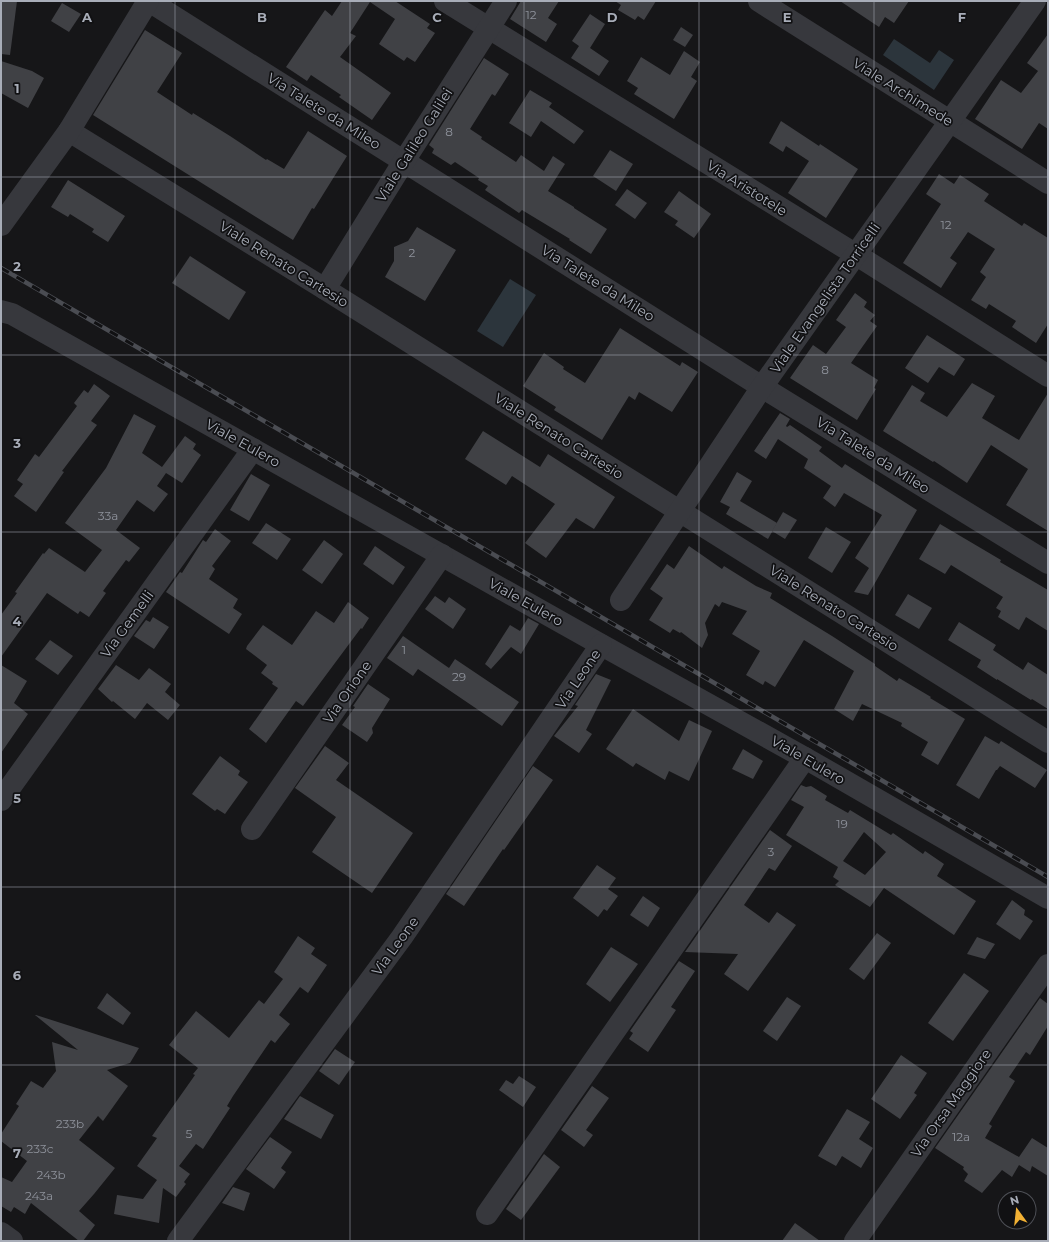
<svg xmlns="http://www.w3.org/2000/svg" width="1049" height="1242" viewBox="0 0 1049 1242" font-family="Montserrat,sans-serif">
  <rect width="100%" height="100%" fill="#161618"/>
  <g fill="#2c353c">
    <polygon points="894,39 930,63 939,50 954,60 934,90 883,55"/>
    <polygon points="510,279 536,295 503,347 477,331"/>
  </g>
  <g fill="#404145" fill-rule="evenodd">
    <polygon points="1,1 17,1 10,55 1,54"/>
    <polygon points="342,1 395,1 430,24 427,28 435,33 415,62 407,57 404,61 379,44 395,19 370,2 350,33 356,36 340,57 391,93 372,120 339,97 341,95 311,75 307,81 286,67 325,10 332,16"/>
    <polygon points="521,1 559,1 548,18 557,24 546,42 510,19"/>
    <polygon points="615,1 656,1 644,20 638,16 635,20 618,10 621,5"/>
    <polygon points="840,1 909,1 894,23 885,17 879,27"/>
    <polygon points="62,3 81,14 69,32 51,21"/>
    <polygon points="590,14 605,24 590,48 609,61 599,76 571,58 579,46 572,41"/>
    <polygon points="681,27 693,35 685,47 673,40"/>
    <polygon points="145,30 182,53 157,92 192,115 193,113 230,136 266,160 267,159 284,169 308,131 347,156 314,209 312,208 293,240 93,115"/>
    <polygon points="1048,34 1048,129 1039,123 1022,149 975,119 1001,80 1021,93 1038,71 1027,63"/>
    <polygon points="684,51 700,62 691,77 697,81 674,119 634,94 638,88 627,81 641,57 670,75"/>
    <polygon points="484,58 509,74 495,96 492,94 470,129 482,137 481,139 516,162 521,155 544,171 553,156 565,164 548,191 574,207 574,208 607,229 591,254 569,240 570,239 522,210 519,213 485,190 488,186 478,180 479,178 455,162 451,165 432,153 434,149 429,145"/>
    <polygon points="1,61 32,71 44,78 28,108 1,93"/>
    <polygon points="530,90 552,103 549,107 584,131 574,144 541,121 531,137 509,123"/>
    <polygon points="781,121 819,146 820,144 858,169 826,218 788,193 809,161 786,146 783,152 769,143"/>
    <polygon points="610,150 633,164 616,191 593,176"/>
    <polygon points="939,174 954,184 960,175 989,194 984,201 1022,226 1024,223 1048,238 1048,324 1036,343 1012,327 1016,321 989,304 986,309 971,300 986,277 980,272 995,249 968,232 950,258 957,263 941,288 903,263 941,204 926,194"/>
    <polygon points="68,180 125,216 108,242 92,232 94,229 70,214 68,217 51,207"/>
    <polygon points="627,189 647,203 635,219 615,205"/>
    <polygon points="679,191 711,214 694,238 675,225 678,221 664,212"/>
    <polygon points="417,227 456,250 425,301 385,277 394,261 394,247 408,241"/>
    <polygon points="190,256 246,292 229,320 172,283"/>
    <polygon points="855,293 867,302 864,307 875,315 870,321 877,326 851,363 878,380 874,388 876,389 857,420 790,378 813,345 826,354 846,327 836,320"/>
    <polygon points="620,328 680,366 682,362 698,372 672,412 639,392 635,400 629,396 602,440 554,410 556,407 523,386 544,353 564,367 563,369 585,383"/>
    <polygon points="927,335 965,359 954,376 939,367 928,383 905,368"/>
    <polygon points="972,383 995,396 982,418 1019,440 1048,393 1048,531 1006,505 1028,469 991,445 967,483 934,461 933,462 883,431 912,385 925,393 920,401 947,417"/>
    <polygon points="94,384 110,396 91,421 97,425 62,471 64,472 36,512 14,496 23,484 17,480 35,454 39,457 77,406 74,403 84,390 88,393"/>
    <polygon points="780,413 790,419 786,426 787,427 790,425 822,447 819,451 842,468 845,464 917,510 868,595 854,592 869,568 855,558 882,515 844,493 835,507 823,498 831,486 804,468 808,459 778,439 766,459 754,451"/>
    <polygon points="134,414 156,426 142,453 162,467 185,436 196,444 193,449 201,455 182,483 166,473 157,486 168,494 154,512 137,500 116,530 140,548 129,562 126,560 103,591 106,593 89,617 80,611 78,614 47,593 1,657 1,615 17,593 15,592 43,553 44,554 49,548 85,572 102,550 65,523 106,468"/>
    <polygon points="483,431 540,467 548,454 615,497 594,529 576,518 546,558 525,543 555,504 512,476 506,485 465,459"/>
    <polygon points="737,472 752,481 740,501 777,523 768,539 726,514 730,507 720,502"/>
    <polygon points="251,474 270,485 249,521 230,510"/>
    <polygon points="783,512 797,520 785,539 772,531"/>
    <polygon points="266,523 291,539 277,560 252,543"/>
    <polygon points="940,524 1001,560 1000,562 1048,590 1048,631 1026,617 1019,630 998,617 1001,611 996,608 1003,597 951,565 945,574 919,559"/>
    <polygon points="826,527 851,542 832,573 808,558"/>
    <polygon points="215,529 231,541 212,566 215,569 209,579 238,599 233,608 242,614 229,634 166,592 180,572 182,573 203,540 206,542"/>
    <polygon points="324,540 343,554 322,584 302,570"/>
    <polygon points="375,546 405,567 393,585 363,564"/>
    <polygon points="689,546 722,569 724,566 756,586 772,593 770,598 832,636 875,664 875,666 897,681 899,678 931,697 930,698 965,719 938,765 921,755 928,742 901,726 902,723 862,704 853,721 834,709 854,671 804,640 775,687 765,681 763,685 746,675 760,651 732,634 747,611 722,602 719,607 715,604 705,623 708,635 702,648 681,632 680,633 673,629 670,633 649,620 663,598 650,589 667,564 674,569"/>
    <polygon points="908,594 932,608 919,629 895,615"/>
    <polygon points="435,596 445,603 449,597 466,609 453,629 425,609"/>
    <polygon points="348,602 369,618 362,629 361,628 303,706 296,701 266,743 249,729 278,688 272,684 273,682 261,673 267,665 246,649 247,646 263,625 292,645 316,611 334,623"/>
    <polygon points="153,617 169,627 154,649 134,636 146,620 150,622"/>
    <polygon points="528,618 539,624 521,654 511,647 491,669 485,664 510,625 520,631"/>
    <polygon points="959,622 996,645 993,650 1023,670 1028,662 1048,675 1048,709 1032,699 1031,700 997,679 997,680 977,667 981,660 948,640"/>
    <polygon points="403,636 449,668 455,659 519,702 502,726 418,669 413,676 387,658"/>
    <polygon points="50,640 73,656 58,675 35,659"/>
    <polygon points="1,665 27,681 14,703 28,714 1,753"/>
    <polygon points="116,665 139,680 149,668 171,684 165,692 180,705 168,720 147,703 135,719 113,701 112,702 98,689"/>
    <polygon points="596,674 611,680 586,730 592,734 579,753 554,736 578,706 575,705"/>
    <polygon points="368,684 390,699 372,728 373,733 367,742 342,725 355,707 353,706"/>
    <polygon points="633,709 679,741 689,720 712,731 689,781 669,771 665,780 636,763 633,767 606,749"/>
    <polygon points="985,736 999,744 1001,741 1047,770 1035,788 1000,766 997,770 996,770 979,799 956,785"/>
    <polygon points="325,746 349,763 336,780 413,833 372,893 312,852 336,817 295,788"/>
    <polygon points="743,749 763,761 753,779 732,769"/>
    <polygon points="220,756 240,771 238,775 248,782 225,814 217,809 215,811 192,794"/>
    <polygon points="533,766 553,780 504,850 503,849 464,906 446,894"/>
    <path d="M801,785L806,787L811,786L827,796L825,800L848,813L850,810L891,835L893,833L923,854L925,851L944,864L937,876L976,901L954,935L884,888L870,907L835,885L839,881L833,877L838,867L786,835L804,807L791,800ZM864,832L886,852L865,875L843,861Z"/>
    <polygon points="770,830 792,846 775,871 769,868 744,905 769,923 777,912 796,925 748,991 724,974 738,954 685,952"/>
    <polygon points="597,865 616,878 608,889 618,896 607,911 604,909 598,917 573,898"/>
    <polygon points="643,896 660,908 648,927 630,915"/>
    <polygon points="1012,900 1025,910 1024,915 1033,921 1020,940 996,924"/>
    <polygon points="877,933 891,943 864,980 849,969"/>
    <polygon points="298,936 315,948 311,954 327,965 308,993 300,987 279,1015 290,1024 275,1043 271,1040 233,1096 227,1106 230,1108 203,1149 196,1144 179,1166 190,1174 184,1182 186,1184 176,1197 163,1188 159,1223 114,1214 117,1195 143,1199 157,1180 137,1166 157,1138 152,1136 195,1075 193,1074 198,1068 169,1045 196,1011 229,1038 259,1000 264,1004 283,979 274,972"/>
    <polygon points="977,937 995,944 985,959 967,954"/>
    <polygon points="611,947 638,964 610,1002 586,984"/>
    <polygon points="679,961 695,971 671,1007 676,1010 648,1052 629,1039 633,1033 630,1031"/>
    <polygon points="964,973 989,991 953,1041 928,1023"/>
    <polygon points="107,993 131,1013 123,1025 97,1008"/>
    <polygon points="787,997 801,1006 777,1041 763,1031"/>
    <polygon points="1040,998 1048,1004 1048,1026 1030,1055 1026,1052 1009,1077 1015,1081 989,1124 992,1126 985,1138 1019,1157 1032,1138 1048,1148 1048,1176 1032,1166 1030,1172 1019,1165 1012,1177 1002,1170 982,1193 964,1181 968,1174 963,1169 964,1167 935,1148"/>
    <polygon points="35,1015 36,1015 139,1048 130,1063 107,1070 128,1086 103,1121 98,1116 79,1140 115,1168 94,1194 79,1211 95,1225 83,1241 79,1241 31,1203 25,1214 14,1207 11,1212 1,1206 1,1177 12,1182 27,1161 1,1141 1,1134 19,1106 16,1104 31,1081 43,1088 56,1071 52,1042 78,1050"/>
    <polygon points="335,1049 355,1062 339,1085 319,1071"/>
    <polygon points="901,1055 927,1073 914,1093 917,1095 900,1119 871,1099"/>
    <polygon points="519,1076 536,1087 523,1107 499,1090 506,1080 513,1084"/>
    <polygon points="592,1086 609,1098 586,1130 593,1135 584,1147 561,1130"/>
    <polygon points="300,1096 334,1115 321,1139 284,1119"/>
    <polygon points="847,1109 870,1122 859,1139 873,1148 861,1168 842,1156 836,1166 818,1156"/>
    <polygon points="270,1137 292,1152 281,1168 286,1172 274,1189 246,1169"/>
    <polygon points="544,1154 560,1167 521,1220 506,1209"/>
    <polygon points="233,1187 250,1193 244,1211 222,1203"/>
    <polygon points="795,1223 820,1241 782,1241"/>
  </g>
  <g fill="none" stroke-linecap="round" stroke-linejoin="round">
    <g stroke="#37383d" stroke-width="22">
      <polyline points="149,1 762,387 1048,563"/>
      <polyline points="445,1 855,254 1048,376"/>
      <polyline points="759,1 1048,183"/>
      <polyline points="69,131 325,289 1048,742"/>
      <polyline points="1,225 69,131 148,1"/>
      <polyline points="325,289 404,161 506,1"/>
      <polyline points="1,311 12,314 598,643 805,758 1048,898"/>
      <polyline points="621,600 762,387 1035,1"/>
      <polyline points="1,800 253,449"/>
      <polyline points="252,829 442,555"/>
      <polyline points="487,1214 805,758"/>
      <polyline points="1,1233 12,1241"/>
      <polyline points="178,1241 402,937 601,645"/>
      <polyline points="855,1241 1048,965"/>
    </g>
    <defs>
      <polyline id="rail" points="1,268 1048,877"/>
    </defs>
    <use href="#rail" stroke="#4a4c52" stroke-width="4.5"/>
    <use href="#rail" stroke="#111113" stroke-width="3" stroke-dasharray="9" stroke-linecap="butt"/>
  </g>
  <path fill="none" stroke="#a8adb8" stroke-width="1" stroke-opacity="0.55" d="M175,1V1241M350,1V1241M524,1V1241M699,1V1241M874,1V1241M1,177H1048M1,355H1048M1,532H1048M1,710H1048M1,887H1048M1,1065H1048"/>
  <g text-anchor="middle" dominant-baseline="central" stroke-width="3.5" stroke-linejoin="round" paint-order="stroke">
    <g font-size="12" fill="#8e929b">
      <text x="531" y="14">12</text>
      <text x="449" y="131">8</text>
      <text x="946" y="224">12</text>
      <text x="412" y="252">2</text>
      <text x="825" y="369">8</text>
      <text x="108" y="515">33a</text>
      <text x="404" y="649">1</text>
      <text x="459" y="676">29</text>
      <text x="842" y="823">19</text>
      <text x="771" y="851">3</text>
      <text x="70" y="1123">233b</text>
      <text x="189" y="1133">5</text>
      <text x="961" y="1136">12a</text>
      <text x="40" y="1148">233c</text>
      <text x="51" y="1174">243b</text>
      <text x="39" y="1195">243a</text>
    </g>
    <g font-size="14" fill="#a8adb8" stroke="#111113">
      <text transform="translate(903 92) rotate(32)">Viale Archimede</text>
      <text transform="translate(324 111) rotate(32)">Via Talete da Mileo</text>
      <text transform="translate(414 145) rotate(-58)">Viale Galileo Galilei</text>
      <text transform="translate(747 188) rotate(32)">Via Aristotele</text>
      <text transform="translate(284 264) rotate(32)">Viale Renato Cartesio</text>
      <text transform="translate(598 283) rotate(32)">Via Talete da Mileo</text>
      <text transform="translate(825 298) rotate(-55)">Viale Evangelista Torricelli</text>
      <text transform="translate(559 436) rotate(32)">Viale Renato Cartesio</text>
      <text transform="translate(243 443) rotate(29)">Viale Eulero</text>
      <text transform="translate(873 455) rotate(32)">Via Talete da Mileo</text>
      <text transform="translate(526 602) rotate(29)">Viale Eulero</text>
      <text transform="translate(834 608) rotate(32)">Viale Renato Cartesio</text>
      <text transform="translate(127 624) rotate(-54)">Via Gemelli</text>
      <text transform="translate(578 679) rotate(-56)">Via Leone</text>
      <text transform="translate(347 692) rotate(-55)">Via Orione</text>
      <text transform="translate(808 760) rotate(30)">Viale Eulero</text>
      <text transform="translate(395 946) rotate(-54)">Via Leone</text>
      <text transform="translate(951 1103) rotate(-55)">Via Orsa Maggiore</text>
    </g>
  </g>
  <g font-size="13" text-anchor="middle" font-weight="bold" fill="#a8adb8" stroke="#111113" stroke-width="3.5" stroke-linejoin="round" paint-order="stroke">
    <text x="87" y="22">A</text>
    <text x="262" y="22">B</text>
    <text x="437" y="22">C</text>
    <text x="612" y="22">D</text>
    <text x="787" y="22">E</text>
    <text x="962" y="22">F</text>
    <text x="17" y="93">1</text>
    <text x="17" y="271">2</text>
    <text x="17" y="448">3</text>
    <text x="17" y="626">4</text>
    <text x="17" y="803">5</text>
    <text x="17" y="980">6</text>
    <text x="17" y="1158">7</text>
  </g>
  <rect width="1049" height="1242" fill="none" stroke="#a8adb8" stroke-width="4"/>
  <g transform="translate(1017 1210) rotate(345)"><circle r="19" fill="#111113" stroke="#4d4f55"/>
  <path d="M0-3L7 15L0 10L-7 15Z" fill="#f2b134"/>
  <text y="-6" font-size="11" font-weight="bold" text-anchor="middle" fill="#a8adb8">N</text>
  </g>
</svg>
